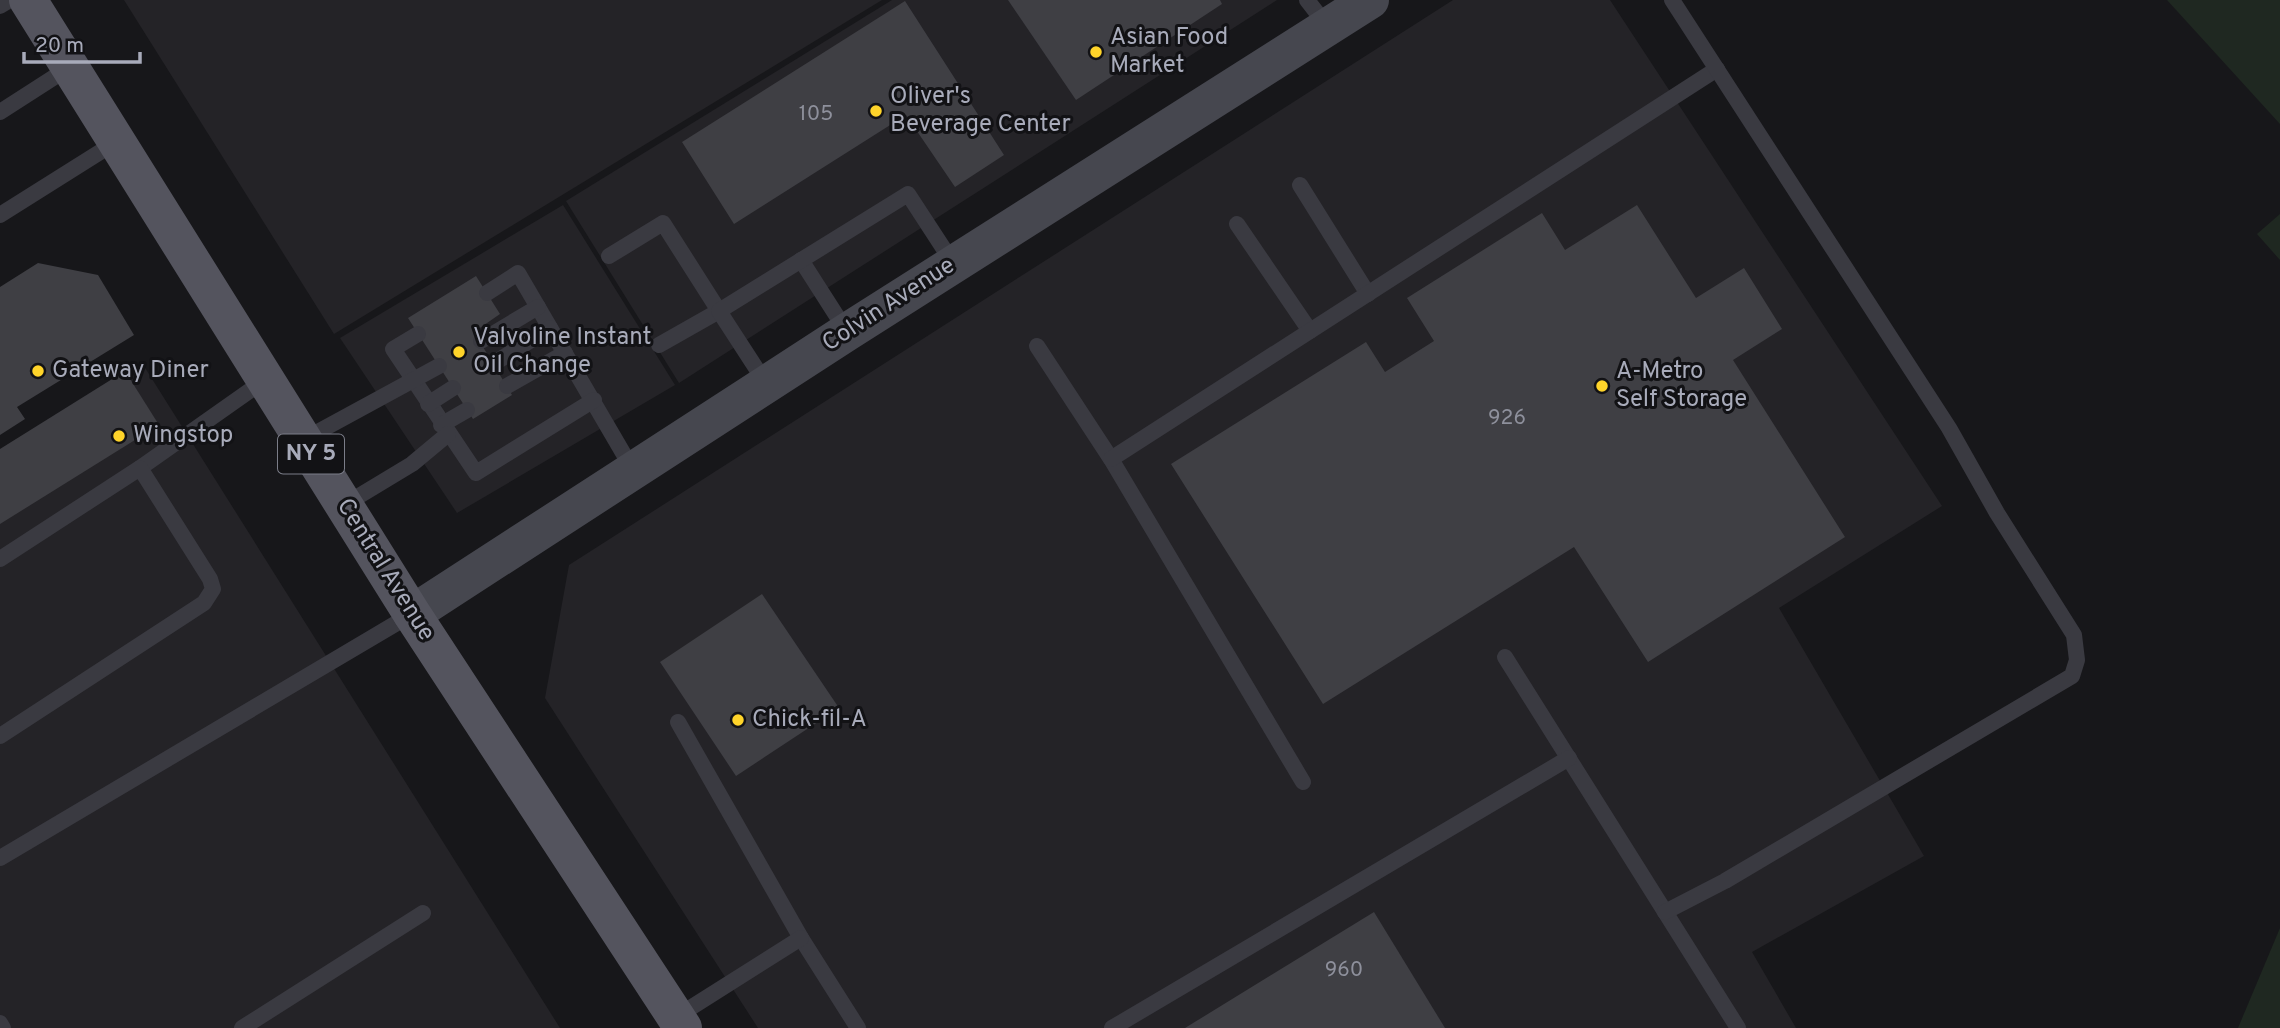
<svg xmlns="http://www.w3.org/2000/svg" width="2280" height="1028" viewBox="0 0 2280 1028" font-family="Overpass,sans-serif">
  <rect width="100%" height="100%" fill="#17171a"/>
  <g fill="#242327">
    <polygon points="124,0 882,0 334,334"/>
    <polygon points="892,0 1277,0 679,383 566,201"/>
    <polygon points="1453,0 1610,0 1942,506 1779,608 1924,856 1752,952 1796,1028 758,1028 545,698 569,565"/>
    <polygon points="563,205 675,385 457,513 340,338"/>
    <polygon points="142,363 560,1028 0,1028 0,452"/>
  </g>
  <g fill="#1f2821">
    <polygon points="2167,0 2280,0 2280,124"/>
    <polygon points="2280,214 2280,260 2257,234"/>
    <polygon points="2280,928 2280,1028 2238,1028"/>
  </g>
  <g fill="#3f3f44">
    <polygon points="1008,0 1220,0 1222,4 1076,100"/>
    <polygon points="905,1 1004,155 955,187 906,115 734,224 682,142"/>
    <polygon points="1637,205 1696,298 1744,268 1782,329 1733,360 1845,537 1648,662 1574,547 1323,704 1171,464 1366,342 1385,372 1434,341 1407,298 1542,213 1565,250"/>
    <polygon points="38,263 98,275 134,335 17,407 25,419 0,435 0,287"/>
    <polygon points="476,276 500,314 474,332 512,395 473,419 408,318"/>
    <polygon points="125,371 159,425 0,524 0,449"/>
    <polygon points="762,594 839,708 736,776 660,662"/>
    <polygon points="1374,912 1445,1028 1185,1028"/>
  </g>
  <g fill="none" stroke-linecap="round" stroke-linejoin="round">
    <g stroke="#3a3a41" stroke-width="16">
      <polyline points="1307,0 1328,27"/>
      <polyline points="0,6 10,0"/>
      <polyline points="0,112 70,67"/>
      <polyline points="1300,185 1368,294"/>
      <polyline points="0,215 116,142"/>
      <polyline points="1237,224 1310,331"/>
      <polyline points="609,256 663,223 719,311 659,345"/>
      <polyline points="801,260 847,332"/>
      <polyline points="487,293 518,273 633,470"/>
      <polyline points="418,334 393,349 476,473 594,400"/>
      <polyline points="481,341 538,307"/>
      <polyline points="1037,346 1111,459 1303,782"/>
      <polyline points="493,364 550,328"/>
      <polyline points="767,385 719,311 908,194 953,263"/>
      <polyline points="507,386 565,353"/>
      <polyline points="428,404 453,388"/>
      <polyline points="441,425 467,410"/>
      <polyline points="303,440 439,366"/>
      <polyline points="1111,459 1717,69"/>
      <polyline points="140,468 265,380"/>
      <polyline points="344,505 412,464 448,434"/>
      <polyline points="0,559 140,468 210,579 213,589 204,603 0,736"/>
      <polyline points="1505,657 1738,1028"/>
      <polyline points="678,722 801,938 858,1028"/>
      <polyline points="0,858 412,614"/>
      <polyline points="1665,912 1725,881 2072,676 2077,660 2074,635 1997,513 1949,428 1672,0"/>
      <polyline points="676,1017 801,938"/>
      <polyline points="0,1023 3,1028"/>
      <polyline points="242,1028 423,913"/>
      <polyline points="1112,1028 1569,758"/>
    </g>
    <polyline stroke="#46474f" stroke-width="38" points="412,614 847,332 1370,0"/>
    <polyline stroke="#54545e" stroke-width="38" points="28,0 412,614 683,1028"/>
  </g>
  <g fill="#ffd42a" stroke="#121215" stroke-width="2.5">
    <circle cx="1096" cy="52" r="7"/>
    <circle cx="876" cy="111" r="7"/>
    <circle cx="459" cy="352" r="7"/>
    <circle cx="38" cy="371" r="7"/>
    <circle cx="1602" cy="386" r="7"/>
    <circle cx="119" cy="436" r="7"/>
    <circle cx="738" cy="720" r="7"/>
  </g>
  <g text-anchor="middle" dominant-baseline="central" stroke-width="6" stroke-linejoin="round" paint-order="stroke">
    <g font-size="21" fill="#8e909c">
      <text x="816" y="114">105</text>
      <text x="1507" y="418">926</text>
      <text x="1344" y="970">960</text>
    </g>
    <rect fill="#121215" stroke="#7b7d88" stroke-width="2" x="278" y="434.5" width="66" height="39" rx="5"/>
    <g font-size="23" font-weight="bold" fill="#a8abba">
      <text x="311" y="454">NY 5</text>
    </g>
    <g font-size="24" fill="#a8abba" stroke="#121215" text-anchor="start">
      <text x="1110" y="38">Asian Food<tspan x="1110" dy="28">Market</tspan></text>
      <text x="890" y="97">Oliver's<tspan x="890" dy="28">Beverage Center</tspan></text>
      <text x="473" y="338">Valvoline Instant<tspan x="473" dy="28">Oil Change</tspan></text>
      <text x="52" y="371">Gateway Diner</text>
      <text x="1616" y="372">A-Metro<tspan x="1616" dy="28">Self Storage</tspan></text>
      <text x="133" y="436">Wingstop</text>
      <text x="752" y="720">Chick-fil-A</text>
    </g>
    <g font-size="24" fill="#a8abba" stroke="#121215">
      <text transform="translate(889 305) rotate(-33)">Colvin Avenue</text>
      <text transform="translate(385 570) rotate(58)">Central Avenue</text>
    </g>
  </g>
  <path d="M24 52v10h116v-10" fill="none" stroke="#a8abba" stroke-width="3.5"/>
  <text x="35" y="52" font-size="21" fill="#a8abba" stroke="#121215" stroke-width="5" paint-order="stroke">20 m</text>
</svg>
